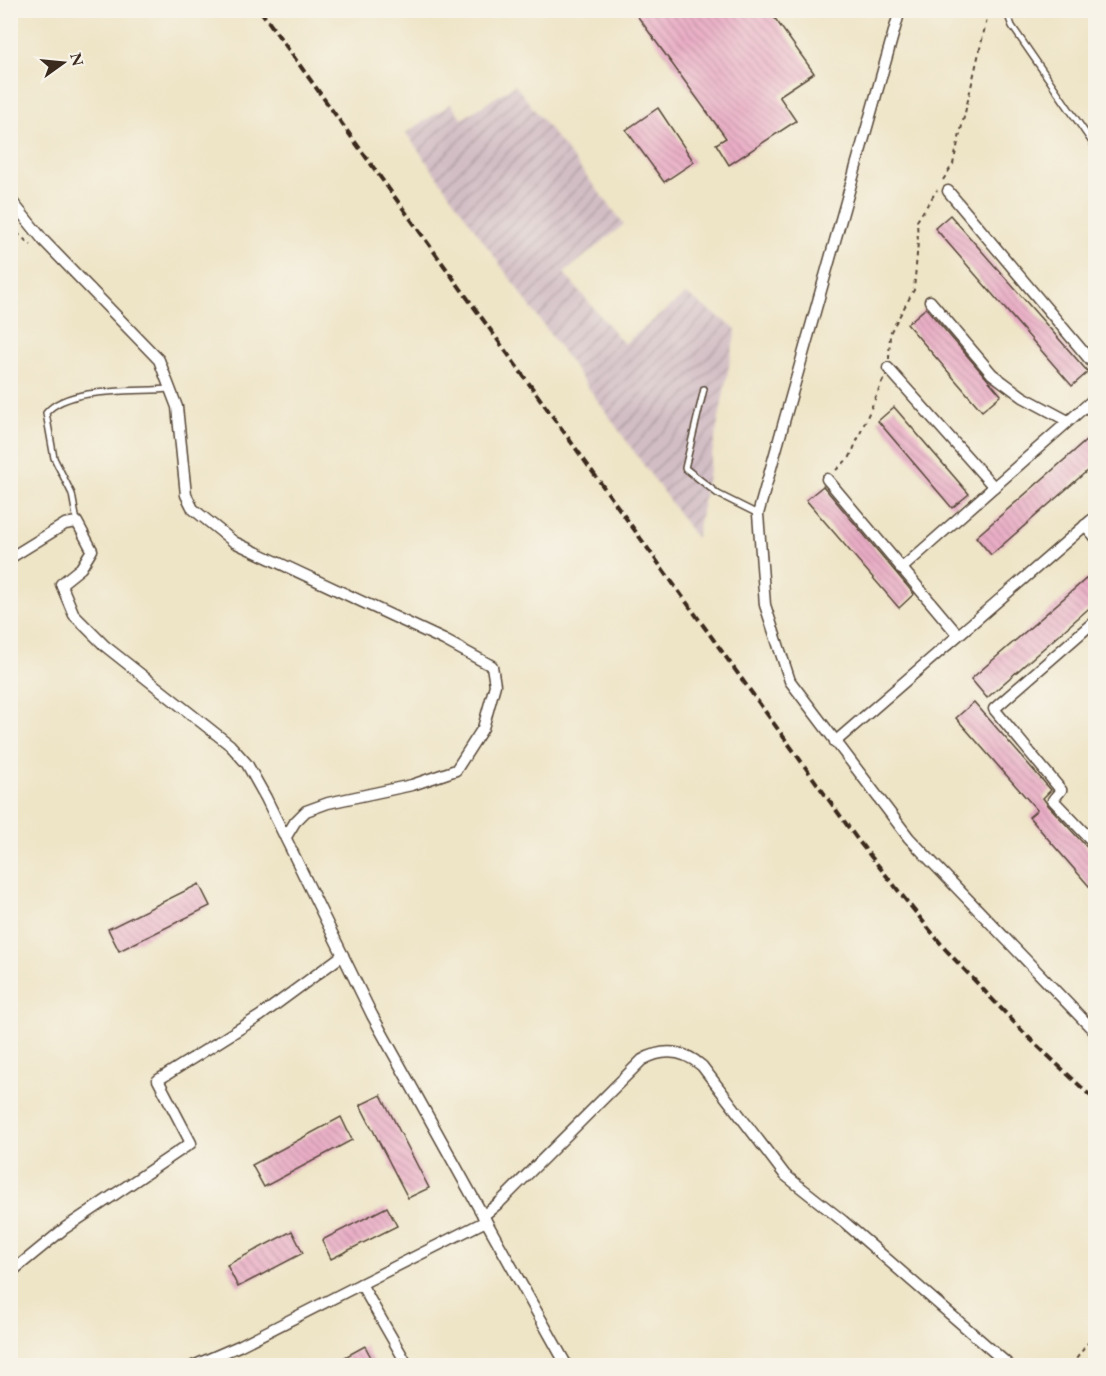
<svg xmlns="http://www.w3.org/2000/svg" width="1106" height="1376" viewBox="0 0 1106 1376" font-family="'EB Garamond',serif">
  <defs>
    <pattern id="industrial-furrows" width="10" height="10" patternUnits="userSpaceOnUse" patternTransform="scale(1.5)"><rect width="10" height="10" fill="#d2bdc5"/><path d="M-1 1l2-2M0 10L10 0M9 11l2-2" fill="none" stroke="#ac9a9f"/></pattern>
    <pattern id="building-back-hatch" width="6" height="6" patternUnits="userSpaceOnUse" patternTransform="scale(1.5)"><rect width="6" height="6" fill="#eaaec6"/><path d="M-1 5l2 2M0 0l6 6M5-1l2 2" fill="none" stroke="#bf8ea0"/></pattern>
  </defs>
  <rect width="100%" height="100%" fill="#f7f3e8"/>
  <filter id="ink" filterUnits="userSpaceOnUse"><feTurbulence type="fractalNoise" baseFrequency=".0167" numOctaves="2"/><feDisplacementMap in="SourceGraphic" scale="12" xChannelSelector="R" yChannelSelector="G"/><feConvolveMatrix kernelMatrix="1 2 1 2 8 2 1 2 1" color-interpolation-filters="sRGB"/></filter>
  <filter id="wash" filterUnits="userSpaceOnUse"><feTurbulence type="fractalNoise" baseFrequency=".008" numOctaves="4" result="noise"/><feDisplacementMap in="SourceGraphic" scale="24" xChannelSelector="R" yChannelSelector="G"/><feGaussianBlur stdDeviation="1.35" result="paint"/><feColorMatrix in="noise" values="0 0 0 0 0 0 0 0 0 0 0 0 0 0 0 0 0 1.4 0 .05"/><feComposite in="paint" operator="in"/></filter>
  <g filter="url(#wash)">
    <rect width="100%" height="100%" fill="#eee4c6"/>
    <polygon fill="url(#industrial-furrows)" points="515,85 624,224 564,273 624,344 686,294 736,329 696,538 406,133 451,104 462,119"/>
    <g id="blocks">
      <g fill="url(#building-back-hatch)">
        <polygon points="633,10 769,10 814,73 779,96 796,121 729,165 716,144 726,138"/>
        <polygon points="658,108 694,162 664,182 626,130"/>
        <polygon points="950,215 1088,372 1072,386 935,228"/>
        <polygon points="926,308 1001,395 982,411 907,324"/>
        <polygon points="894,407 969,494 952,508 878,421"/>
        <polygon points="1095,433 1095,464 991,555 976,537"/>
        <polygon points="823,486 914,594 899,608 806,500"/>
        <polygon points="1095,571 1095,603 987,698 971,679"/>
        <polygon points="974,702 1051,790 1043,798 1048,805 1095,856 1095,893 1029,817 1037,810 956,718"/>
        <polygon points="199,884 210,906 119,951 108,929"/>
        <polygon points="381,1095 429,1188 408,1198 360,1105"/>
        <polygon points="341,1117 352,1140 264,1187 252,1165"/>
        <polygon points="387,1207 397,1226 331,1259 322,1240"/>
        <polygon points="292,1231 303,1253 238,1287 227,1265"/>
        <polygon points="365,1346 375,1365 350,1365 345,1357"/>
      </g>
    </g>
  </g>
  <g filter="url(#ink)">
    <use href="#blocks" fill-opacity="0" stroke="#564637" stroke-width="1.5"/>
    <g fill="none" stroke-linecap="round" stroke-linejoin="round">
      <defs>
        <g id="lane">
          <polyline points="1006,10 1012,26 1096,148"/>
          <polyline points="704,389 685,468 718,494 758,514"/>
          <path d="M77,522L72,494L54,458L46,413C68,386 137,392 170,389"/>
        </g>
        <g id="street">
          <polyline points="900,10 758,514 765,605 790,681 909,838 1096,1033"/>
          <polyline points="948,191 1096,367"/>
          <polyline points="10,199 44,241 159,360 177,407 186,495 193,509 234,542 444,640 492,666 495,685 483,728 456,770 412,785 328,803 306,811 295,822 286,837"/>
          <polyline points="930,301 992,374 1023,397 1068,421"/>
          <polyline points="888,368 994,487"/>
          <polyline points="827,479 958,635"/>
          <polyline points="1085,525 1096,538"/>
          <polyline points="10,558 65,524 77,522 92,550 81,568 61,584 74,615 105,646 230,745 247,764 266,798 372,1015 486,1221 361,1284 408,1366"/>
          <polyline points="901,569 1096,397"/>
          <polyline points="1096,620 994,709 1061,790 1053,800 1096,845"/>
          <polyline points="835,742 1096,516"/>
          <path d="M483,1216L500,1202L642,1060C663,1048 684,1050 702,1066L785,1175L843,1221L1010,1366"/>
          <polyline points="486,1221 567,1366"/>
          <polyline points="10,1273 65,1228 191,1143 158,1080 260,1016 343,955"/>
          <polyline points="193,1366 239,1346 361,1284"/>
        </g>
      </defs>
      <use href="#lane" stroke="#564637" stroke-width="8"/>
      <use href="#street" stroke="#564637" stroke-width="13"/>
      <g stroke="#564637" stroke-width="2" stroke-dasharray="4.5 4.5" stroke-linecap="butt">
        <polyline points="943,180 953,164 989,10"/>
        <polyline points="10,227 31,245"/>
        <polyline points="889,359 890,333 914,290 918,242 917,221 937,190"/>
        <polyline points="836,470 850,457 884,378"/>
        <polyline points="1071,1366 1096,1332"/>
      </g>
      <use href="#lane" stroke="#fff" stroke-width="5"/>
      <use href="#street" stroke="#fff" stroke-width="10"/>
      <polyline stroke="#3b2a1e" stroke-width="4" stroke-dasharray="9 4.5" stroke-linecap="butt" points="260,10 857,839 945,949 1026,1035 1096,1101"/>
    </g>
  </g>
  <rect width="1106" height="1376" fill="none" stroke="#f7f3e8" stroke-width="36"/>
  <g transform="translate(63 63) rotate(75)" stroke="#f7f3e8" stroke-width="4.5" paint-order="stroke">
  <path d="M0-4.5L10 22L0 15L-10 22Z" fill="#3b2a1e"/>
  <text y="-9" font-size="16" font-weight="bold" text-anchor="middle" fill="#3b2a1e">N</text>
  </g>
</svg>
